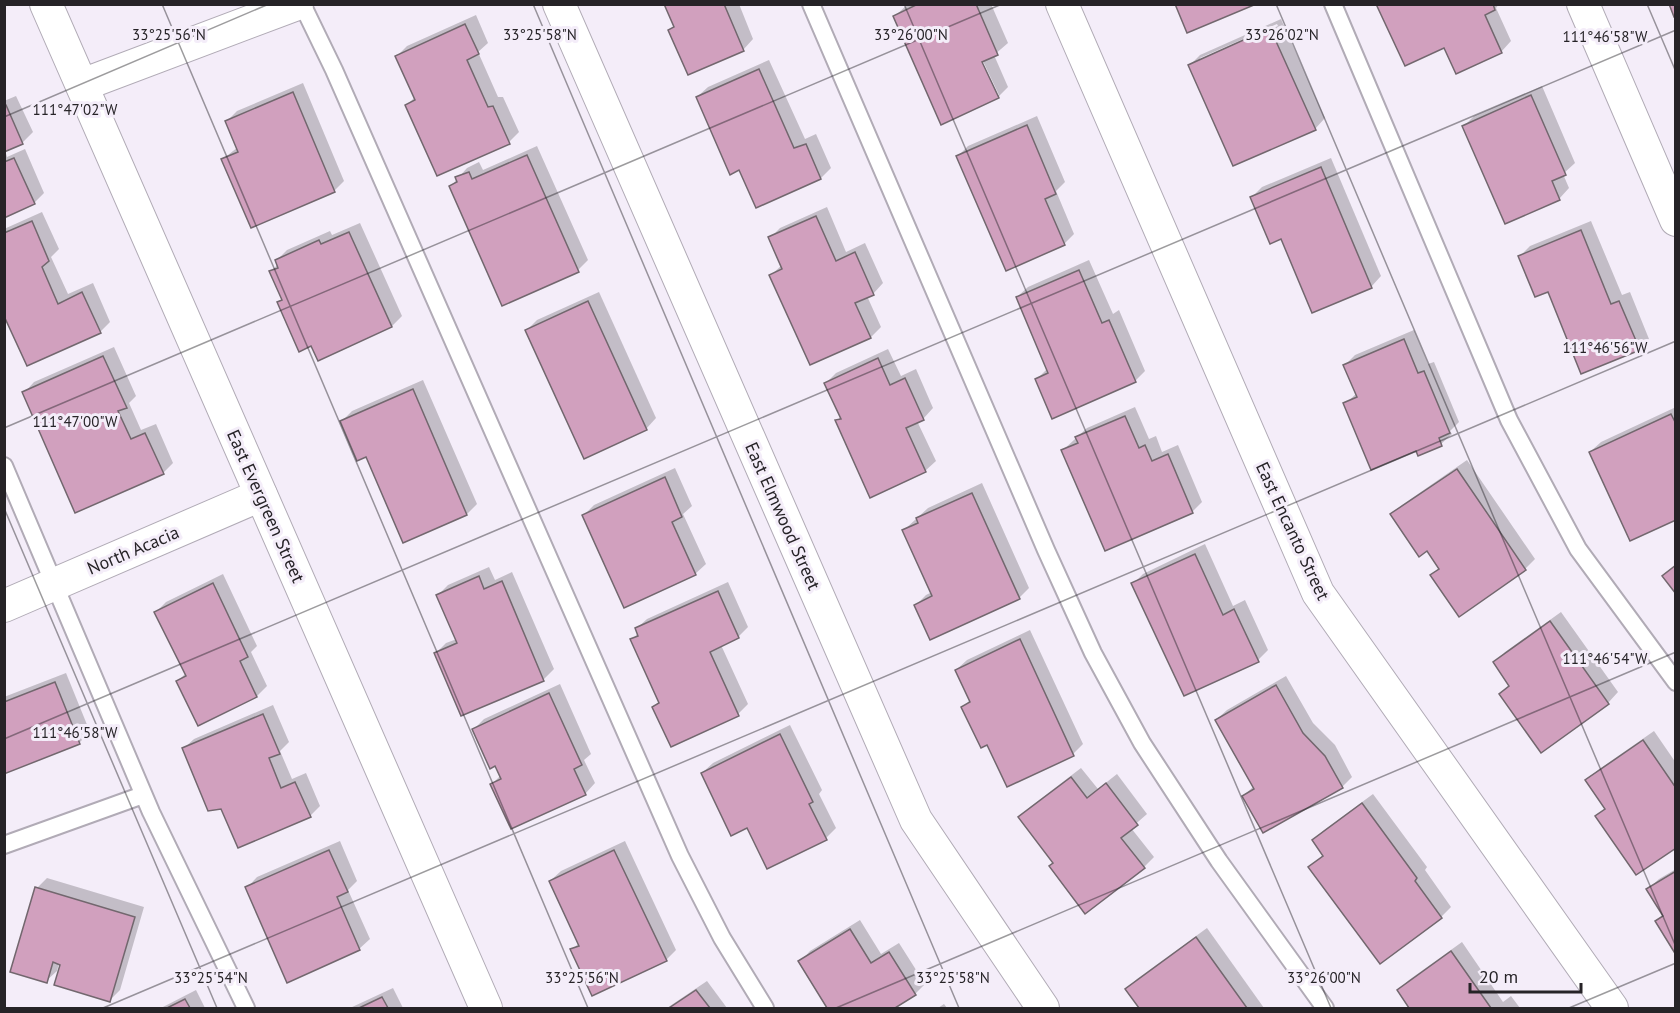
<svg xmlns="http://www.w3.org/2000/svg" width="1680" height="1013" viewBox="0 0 1680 1013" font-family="'PT Sans',sans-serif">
  <rect width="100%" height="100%" fill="#f4edf9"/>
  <g fill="#0003" fill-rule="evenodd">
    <polygon points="666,4 739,4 753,39 743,50 669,30 675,25"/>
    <path d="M908,4H991L1008,43L994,55L1008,87L998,97L895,16ZM980,55L999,95H996L978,56Z"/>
    <polygon points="1378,4 1499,4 1496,8 1511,41 1501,52 1445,46"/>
    <polygon points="476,15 488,43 478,52 498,97 503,97 519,132 509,142 407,105 415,97 397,56 407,46"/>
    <path d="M1281,19L1325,118L1315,129L1190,65L1200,55ZM1277,24L1278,26L1200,61V58Z"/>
    <polygon points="769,60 805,139 816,134 831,168 821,178 739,168 697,97 708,87"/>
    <polygon points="303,83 344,181 334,191 223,159 238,147 227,121 237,111"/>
    <polygon points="1542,86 1575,163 1563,174 1569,188 1559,199 1464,126 1474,116"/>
    <polygon points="16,96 33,132 22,143 5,150 7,157 25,149 44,193 34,203 4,217 4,101"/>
    <polygon points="1037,116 1065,182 1056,191 1074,234 1064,244 958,156 968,146"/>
    <polygon points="537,146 588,260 578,270 451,186 467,168 479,162 483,170"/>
    <polygon points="1331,158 1381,276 1371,287 1282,237 1252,197 1262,187"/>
    <polygon points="827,207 846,252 865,243 883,283 873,294 867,296 881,327 871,337 810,363 771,275 782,265 770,238 780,228"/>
    <polygon points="42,212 59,249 51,257 68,294 93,283 110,322 100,332 4,312 4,229"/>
    <polygon points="1591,221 1622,295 1630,292 1649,339 1639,349 1549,290 1520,256 1530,246"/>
    <polygon points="360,223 402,316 392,326 319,359 312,344 279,302 283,298 271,272 278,264 277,260 287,250 330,231 332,235"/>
    <polygon points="1089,260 1113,314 1119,310 1145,371 1135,381 1037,379 1047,369 1017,297 1028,287"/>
    <polygon points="599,292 656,418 646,429 527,330 537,320"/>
    <polygon points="1414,330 1428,364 1434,362 1459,422 1450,431 1452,434 1441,444 1419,454 1417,449 1345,404 1357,393 1345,365 1355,355"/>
    <polygon points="114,347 136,396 129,403 141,430 156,424 173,463 163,473 24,393 34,382"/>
    <polygon points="888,349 901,376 916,369 933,408 923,419 917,421 936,461 925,471 837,421 841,416 826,383 836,373"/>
    <polygon points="423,380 477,504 467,514 403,541 366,455 342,421 352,411"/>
    <polygon points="1135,407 1149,439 1156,436 1162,452 1178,445 1202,502 1192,512 1062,451 1087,428"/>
    <polygon points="1676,407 1676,519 1590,452 1601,442"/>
    <polygon points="1467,460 1535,559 1525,569 1432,575 1440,567 1427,549 1392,515 1402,505"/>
    <polygon points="675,468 692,506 683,514 706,564 695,574 584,515 594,505"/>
    <polygon points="982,483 1029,588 1019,598 916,605 926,595 932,592 904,530 928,508"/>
    <polygon points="1205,544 1233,606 1245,600 1268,650 1258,660 1133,584 1143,574"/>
    <polygon points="489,567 495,580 512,572 554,669 544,679 462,714 436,653 446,643 457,639 438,595 448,585"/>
    <polygon points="223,574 257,646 251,652 267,686 257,696 198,724 178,681 186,673 156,612 166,602"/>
    <polygon points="728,582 748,627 738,637 721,645 748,704 738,714 654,707 660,701 632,640 638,633 636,629 647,619"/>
    <polygon points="1561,612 1618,692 1608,703 1542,751 1501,694 1510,684 1495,663 1505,652"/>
    <polygon points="1030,630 1083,744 1073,754 987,743 963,707 970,700 956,670 967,660"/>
    <polygon points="66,673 90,732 79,743 4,772 4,697"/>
    <polygon points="1286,676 1313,723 1335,745 1352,777 1342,787 1243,796 1254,786 1216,720 1227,710"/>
    <polygon points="560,684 591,754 584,760 595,783 585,794 492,784 501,775 474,729 484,719"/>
    <polygon points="273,705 289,742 280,751 292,779 306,773 320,806 310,816 222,807 183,749 194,739"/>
    <polygon points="790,725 822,790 819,794 836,828 826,838 747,826 702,773 713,763"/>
    <polygon points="1654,731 1676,763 1676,846 1597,816 1606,808 1587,780 1598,770"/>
    <polygon points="1081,768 1098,789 1117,774 1147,814 1131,828 1154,857 1144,867 1054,863 1020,818 1030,807"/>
    <polygon points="1373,794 1427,867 1425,870 1451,907 1441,917 1380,962 1310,867 1324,854 1314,840 1324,830"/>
    <polygon points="340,841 357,881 348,890 370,939 359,949 247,888 257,877"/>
    <polygon points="625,841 676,950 666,960 572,950 579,943 550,881 561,871"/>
    <polygon points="1676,869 1676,952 1657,922 1664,914 1648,889 1659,879"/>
    <polygon points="47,878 144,907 120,990 110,1000 59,963 57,971 46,981 37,888"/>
    <polygon points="860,920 881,954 899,943 925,984 915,994 892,1008 829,1008 800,962 810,951"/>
    <polygon points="1207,928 1264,1008 1141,1008 1127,989 1137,979"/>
    <polygon points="1462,942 1503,1002 1511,996 1520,1008 1409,1008 1410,1007 1398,990 1409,980"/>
    <polygon points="707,981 727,1008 667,1008"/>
    <polygon points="393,988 403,1008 350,1008"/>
    <polygon points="196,990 205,1008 161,1008"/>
    <polygon points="944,1004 947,1008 938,1008"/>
  </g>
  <g fill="#d1a0be" stroke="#72676e" stroke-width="1.5">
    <polygon points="664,4 724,4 744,51 688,75 668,30 674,27"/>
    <polygon points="918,4 976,4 998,55 982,62 999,98 941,125 893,16"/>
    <polygon points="1175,4 1254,4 1254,5 1187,33"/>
    <polygon points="1376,4 1493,4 1495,10 1485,15 1502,53 1456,74 1444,48 1405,66"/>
    <polygon points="1669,4 1676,4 1676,16 1674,17"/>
    <polygon points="465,24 479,54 467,60 488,107 493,106 510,144 437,176 405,105 415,100 395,56"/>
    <polygon points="1270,28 1316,130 1233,166 1188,65"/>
    <polygon points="759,69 794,148 806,144 821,179 756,208 739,170 730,175 696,97"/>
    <polygon points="293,92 335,192 251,228 221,159 238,152 225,121"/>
    <polygon points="1531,95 1566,175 1552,181 1560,200 1505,224 1462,126"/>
    <polygon points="4,105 6,105 23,144 4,152"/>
    <polygon points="1027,125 1056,194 1045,199 1065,245 1006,271 956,156"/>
    <polygon points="527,155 579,272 502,306 449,186 457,182 455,177 469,172 472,179"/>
    <polygon points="14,158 35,204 4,218 4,162"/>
    <polygon points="1321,167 1372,288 1312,313 1281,239 1270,244 1250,197"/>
    <polygon points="816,216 836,261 855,252 874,295 855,303 871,338 810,365 769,275 782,269 768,237"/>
    <polygon points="32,221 49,261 42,267 58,304 82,292 101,333 27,366 4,316 4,233"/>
    <polygon points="1581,230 1611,304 1619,301 1640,350 1581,374 1548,292 1535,297 1518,256"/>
    <polygon points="349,232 392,327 318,361 311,346 299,352 277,302 282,300 269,271 278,268 275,260 319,240 321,244"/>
    <polygon points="1079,270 1102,323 1109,320 1136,382 1052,419 1035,379 1048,373 1016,297"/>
    <polygon points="588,301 647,430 584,459 525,330"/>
    <polygon points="1404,339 1418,373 1424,371 1450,433 1439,438 1442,446 1418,456 1416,451 1371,470 1343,403 1357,397 1343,365"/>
    <polygon points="103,356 127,408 118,411 131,439 145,433 164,474 75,513 22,392"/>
    <polygon points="878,358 890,385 905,378 924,420 906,428 926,472 870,498 835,420 841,419 824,383"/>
    <polygon points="413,389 467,515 403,543 366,457 357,461 340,421"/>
    <polygon points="1671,414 1676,424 1676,520 1630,541 1589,452"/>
    <polygon points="1125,416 1139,448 1145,445 1152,461 1168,454 1193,513 1105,551 1061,450 1078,443 1075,437"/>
    <polygon points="1457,469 1526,570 1459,617 1430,575 1439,569 1427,551 1419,557 1390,514"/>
    <polygon points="665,477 682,517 672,522 696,575 624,608 582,515"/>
    <polygon points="972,493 1020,599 930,640 914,605 932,596 902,530 918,523 916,518"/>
    <polygon points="1195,554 1223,615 1234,609 1259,662 1184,696 1131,583"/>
    <polygon points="1676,565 1676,594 1662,576"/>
    <polygon points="479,576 484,589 502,581 544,681 461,716 434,653 457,643 436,595"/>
    <polygon points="213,583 248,657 240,661 257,697 198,726 176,681 186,676 154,612"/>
    <polygon points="718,591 739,638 710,652 739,716 671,747 652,707 659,703 630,639 638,636 635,628"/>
    <polygon points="1550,621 1609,704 1541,753 1499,694 1509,686 1493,662"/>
    <polygon points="1020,639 1074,756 1007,787 987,745 981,748 961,707 970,702 955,670"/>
    <polygon points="55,682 80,744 4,774 4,702"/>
    <polygon points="1276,685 1303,733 1325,756 1343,788 1263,833 1242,796 1254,789 1215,720"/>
    <polygon points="549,693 582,765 574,769 586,795 511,829 490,784 501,779 495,766 490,769 472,729"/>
    <polygon points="263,714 280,754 269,758 281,788 295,782 311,817 238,848 221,809 208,811 182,748"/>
    <polygon points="780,734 813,802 809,804 827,840 767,869 747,828 731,836 701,773"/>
    <polygon points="1643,740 1676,788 1676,848 1636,875 1595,816 1605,809 1585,780"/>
    <polygon points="1071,777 1087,798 1106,783 1138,825 1121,838 1145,868 1085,914 1049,866 1053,863 1018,817"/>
    <polygon points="1362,803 1417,878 1415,881 1442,918 1380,964 1308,867 1323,856 1312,840"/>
    <polygon points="329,850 348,892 337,897 360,950 287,983 245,887"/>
    <polygon points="614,850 667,961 592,996 570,949 579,946 549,881"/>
    <polygon points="1676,871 1676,955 1655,921 1663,916 1646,889"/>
    <polygon points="35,887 135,917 110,1002 54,985 60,965 53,962 47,983 10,972"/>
    <polygon points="850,929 871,963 889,952 916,995 895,1008 827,1008 798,961"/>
    <polygon points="1196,937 1247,1008 1139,1008 1125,989"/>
    <polygon points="1451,951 1491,1008 1409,1008 1397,990"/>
    <polygon points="696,990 710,1008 669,1008"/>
    <polygon points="382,997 388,1008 359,1008"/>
    <polygon points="185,999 190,1008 167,1008"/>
  </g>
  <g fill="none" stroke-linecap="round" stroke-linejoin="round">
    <defs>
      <g id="lane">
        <polyline points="302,4 334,70 680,856 722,938 765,1008"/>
        <polyline points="811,4 1046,550 1093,653 1142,743 1219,861 1325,1008"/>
        <polyline points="1333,4 1509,420 1578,549 1676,682"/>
        <polyline points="4,466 151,812 246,1008"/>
        <polyline points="4,845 143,795"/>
      </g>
      <g id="street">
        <polyline points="46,4 486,1008"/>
        <polyline points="559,4 916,820 1043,1008"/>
        <polyline points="1062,4 1318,593 1612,1008"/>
        <polyline points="1583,4 1676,220"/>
        <polyline points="82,85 297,4"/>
        <polyline points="4,606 261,495"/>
      </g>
    </defs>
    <use href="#lane" stroke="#b1abb6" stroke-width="20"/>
    <use href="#street" stroke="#b1abb6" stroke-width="34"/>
    <use href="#lane" stroke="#fff" stroke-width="16"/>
    <use href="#street" stroke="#fff" stroke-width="32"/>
  </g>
  <path fill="none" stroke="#262327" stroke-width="1.5" stroke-opacity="0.45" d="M162,4L588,1008M533,4L959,1008M904,4L1331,1008M1276,4L1676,947M1647,4L1676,72M4,117L269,4M4,428L1002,4M4,508L217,1008M4,739L1676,30M103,1008L1676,341M836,1008L1676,652M1569,1008L1676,963"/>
  <g text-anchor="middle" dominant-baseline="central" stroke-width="6" stroke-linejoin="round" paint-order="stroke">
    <g font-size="18" fill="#262327" stroke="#f4edf9">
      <text transform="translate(266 506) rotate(66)">East Evergreen Street</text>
      <text transform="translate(783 516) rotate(66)">East Elmwood Street</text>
      <text transform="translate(1293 531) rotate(65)">East Encanto Street</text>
      <text transform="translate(133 550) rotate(-23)">North Acacia</text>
    </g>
  </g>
  <g font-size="15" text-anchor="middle" fill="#262327" stroke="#f4edf9" stroke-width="6" stroke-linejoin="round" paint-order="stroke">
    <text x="169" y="40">33°25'56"N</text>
    <text x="540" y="40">33°25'58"N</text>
    <text x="911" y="40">33°26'00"N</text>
    <text x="1282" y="40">33°26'02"N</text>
    <text x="1605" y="42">111°46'58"W</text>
    <text x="75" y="115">111°47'02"W</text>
    <text x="1605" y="353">111°46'56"W</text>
    <text x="75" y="427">111°47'00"W</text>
    <text x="1605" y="664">111°46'54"W</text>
    <text x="75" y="738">111°46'58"W</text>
    <text x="211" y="983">33°25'54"N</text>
    <text x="582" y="983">33°25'56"N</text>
    <text x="953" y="983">33°25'58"N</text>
    <text x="1324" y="983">33°26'00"N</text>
  </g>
  <rect width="1680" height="1013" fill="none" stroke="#262327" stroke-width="12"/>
  <path d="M1470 983v9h111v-9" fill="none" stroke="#262327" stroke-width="3"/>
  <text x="1479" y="983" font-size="18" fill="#262327" stroke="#f4edf9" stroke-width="4.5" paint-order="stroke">20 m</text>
</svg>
